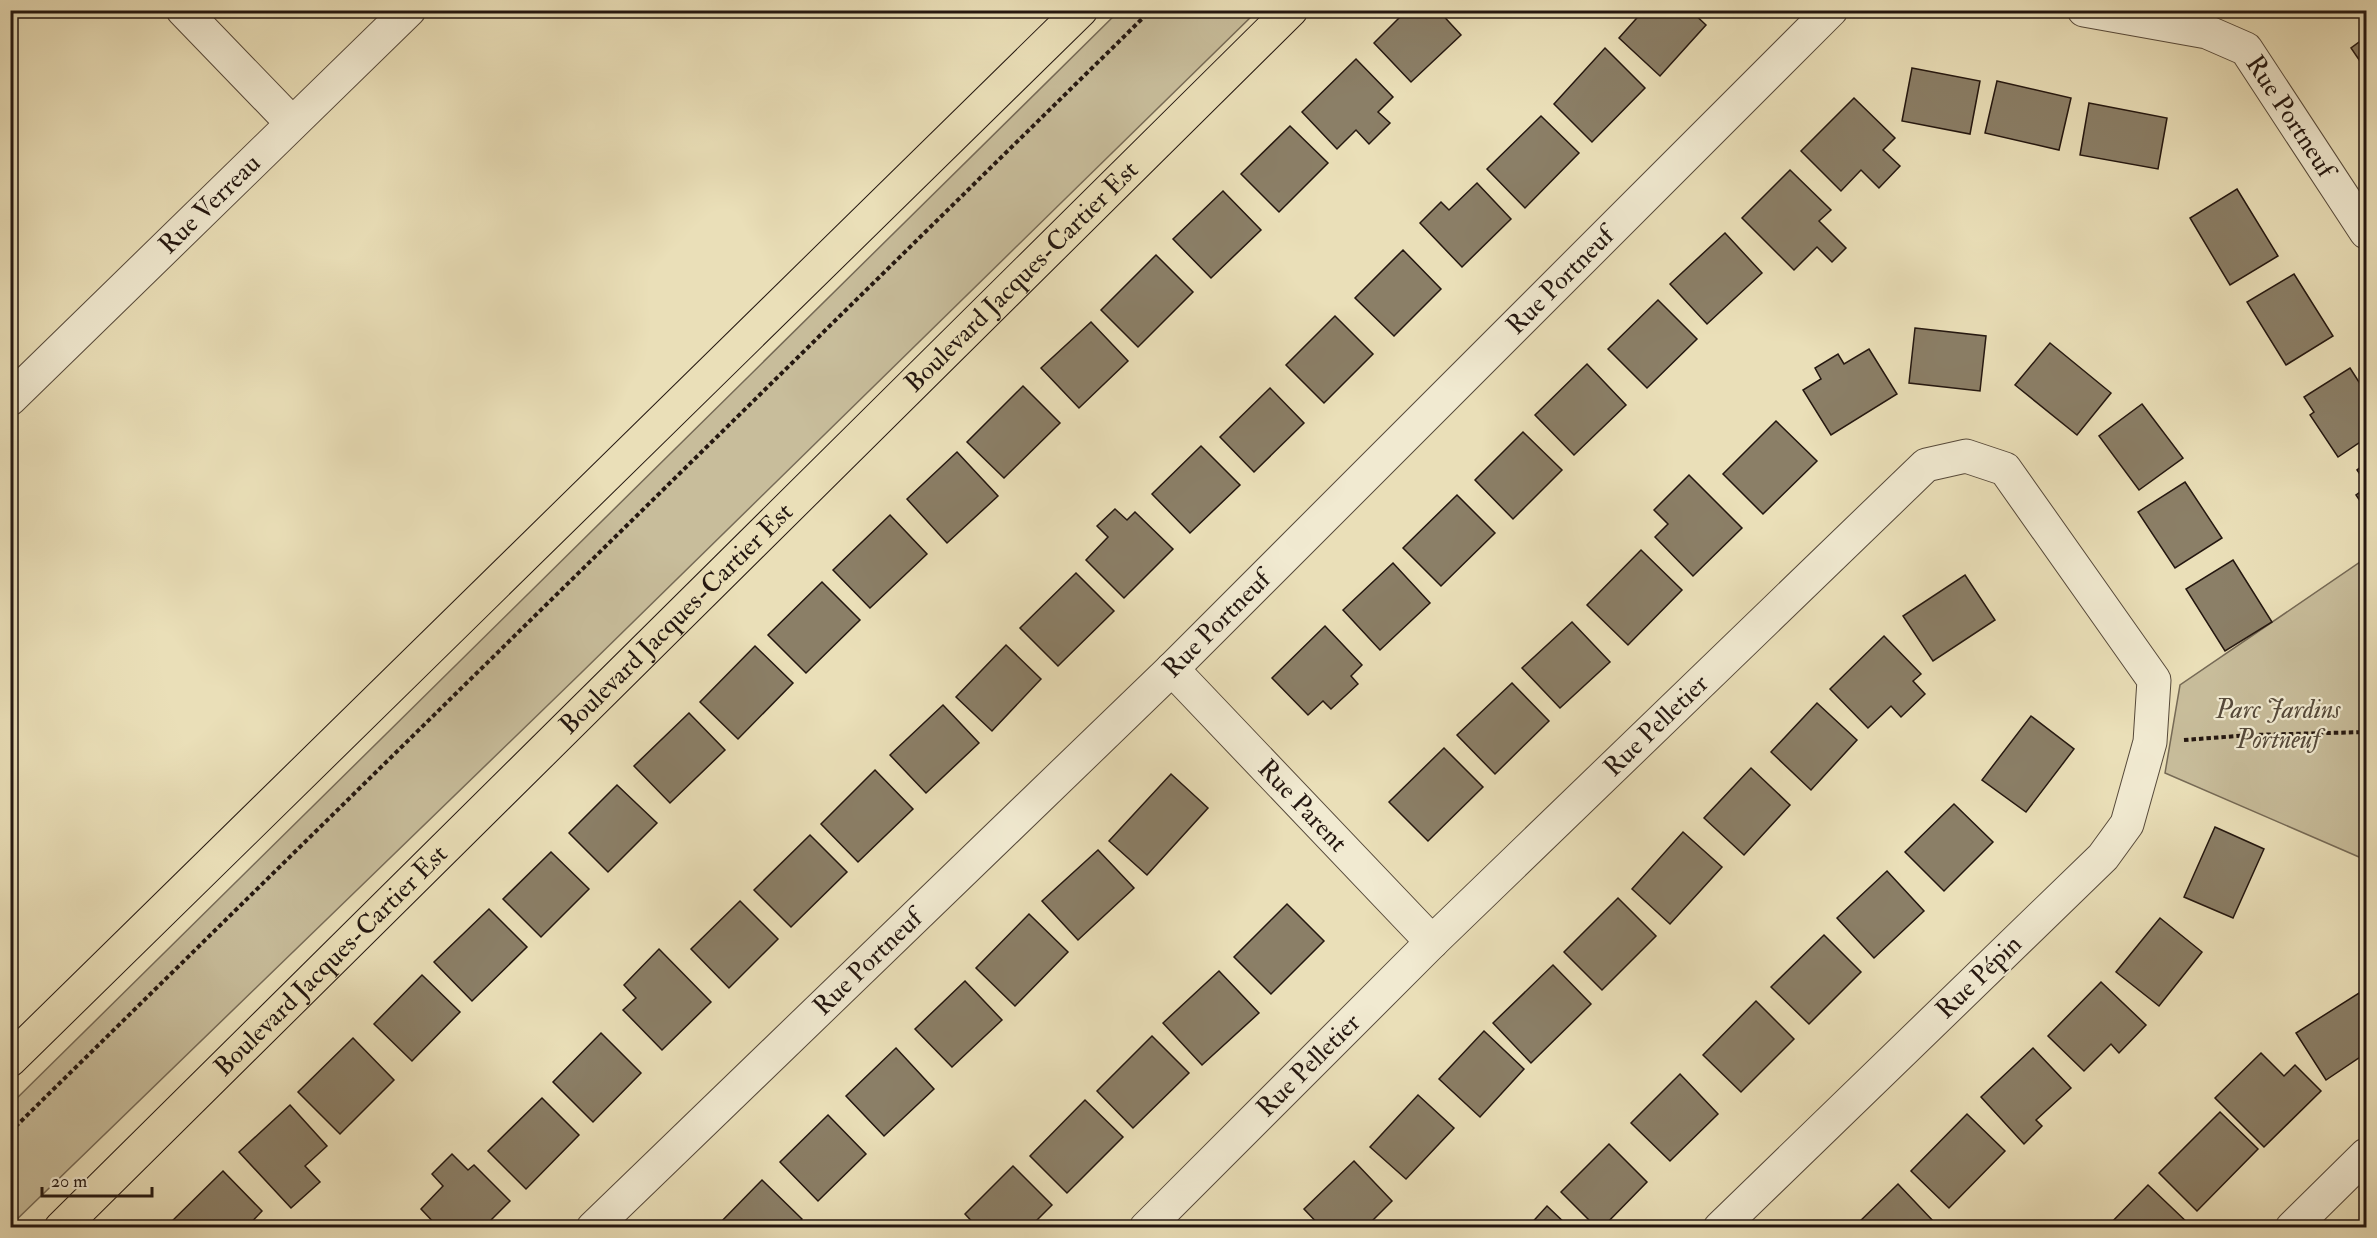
<svg xmlns="http://www.w3.org/2000/svg" width="2377" height="1238" viewBox="0 0 2377 1238" font-family="'IM FELL Double Pica',serif">
  <rect width="100%" height="100%" fill="#eadfb8"/>
  <filter id="stains"><feTurbulence type="fractalNoise" baseFrequency=".00333" numOctaves="4"/><feColorMatrix values="0 0 0 0 .2 0 0 0 0 .09 0 0 0 0 .02 0 0 0 .5 -.17"/></filter>
  <radialGradient id="worn" r=".72"><stop offset=".6" stop-color="#630" stop-opacity="0"/><stop offset="1" stop-color="#630" stop-opacity=".3"/></radialGradient>
  <g fill="#c8bd9b" stroke="#766a56" stroke-width="1.5">
    <polygon points="1119,11 1257,11 581,673 11,1225 11,1104"/>
    <polygon points="2366,558 2366,860 2165,773 2180,685"/>
  </g>
  <g fill="#8b7f67" stroke="#241710" stroke-width="1.5">
    <polygon points="1407,10 1438,10 1461,35 1411,82 1374,43"/>
    <polygon points="1644,10 1690,10 1706,25 1660,76 1619,38"/>
    <polygon points="2366,37 2366,70 2351,48"/>
    <polygon points="1605,48 1645,88 1592,142 1554,104"/>
    <polygon points="1356,59 1393,97 1378,112 1390,123 1369,144 1356,130 1337,149 1302,112"/>
    <polygon points="1912,68 1980,81 1970,134 1902,121"/>
    <polygon points="1997,81 2071,98 2059,150 1985,133"/>
    <polygon points="1854,98 1895,138 1883,150 1900,166 1879,188 1861,170 1841,191 1801,151"/>
    <polygon points="2089,103 2167,118 2158,169 2080,155"/>
    <polygon points="1541,116 1579,153 1525,208 1487,169"/>
    <polygon points="1290,126 1328,163 1279,212 1241,174"/>
    <polygon points="1790,170 1831,210 1819,221 1846,248 1832,262 1817,247 1794,270 1742,218"/>
    <polygon points="1477,183 1511,219 1462,267 1420,223 1441,202 1449,210"/>
    <polygon points="2237,189 2278,256 2230,285 2190,218"/>
    <polygon points="1223,191 1261,230 1211,278 1173,239"/>
    <polygon points="1725,233 1762,273 1707,324 1670,284"/>
    <polygon points="1403,250 1441,289 1394,336 1355,298"/>
    <polygon points="1156,255 1193,292 1138,347 1101,310"/>
    <polygon points="2294,274 2333,336 2286,365 2247,302"/>
    <polygon points="1658,300 1697,339 1647,388 1608,349"/>
    <polygon points="1335,316 1373,354 1324,403 1286,365"/>
    <polygon points="1091,322 1128,361 1079,408 1041,368"/>
    <polygon points="1915,328 1986,336 1980,391 1909,383"/>
    <polygon points="2050,343 2111,393 2077,435 2015,385"/>
    <polygon points="1869,349 1897,394 1831,435 1803,390 1821,379 1815,368 1838,354 1844,364"/>
    <polygon points="1587,364 1626,405 1574,455 1535,415"/>
    <polygon points="2350,368 2366,393 2366,438 2338,457 2310,415 2314,412 2304,397"/>
    <polygon points="1023,386 1060,423 1004,478 967,442"/>
    <polygon points="1270,388 1304,423 1254,472 1220,437"/>
    <polygon points="2142,404 2183,458 2139,490 2099,436"/>
    <polygon points="1776,421 1817,461 1763,514 1723,474"/>
    <polygon points="1523,432 1562,470 1513,519 1475,480"/>
    <polygon points="1201,446 1240,485 1190,533 1152,494"/>
    <polygon points="957,452 998,496 947,543 907,499"/>
    <polygon points="2366,463 2366,483 2357,470"/>
    <polygon points="1689,475 1742,528 1693,576 1655,537 1668,524 1654,510"/>
    <polygon points="2185,482 2222,538 2175,568 2138,512"/>
    <polygon points="2366,488 2366,510 2356,495"/>
    <polygon points="1457,495 1495,533 1441,586 1403,548"/>
    <polygon points="1115,509 1127,520 1135,512 1173,549 1124,598 1086,560 1108,537 1097,526"/>
    <polygon points="890,515 927,554 870,608 833,570"/>
    <polygon points="1641,550 1682,590 1628,645 1587,605"/>
    <polygon points="2233,560 2272,622 2225,651 2186,589"/>
    <polygon points="1393,563 1430,603 1380,650 1343,610"/>
    <polygon points="1076,573 1114,611 1058,666 1020,628"/>
    <polygon points="1965,575 1995,620 1933,661 1903,616"/>
    <polygon points="822,582 860,620 806,673 768,635"/>
    <polygon points="1572,622 1610,662 1560,708 1522,668"/>
    <polygon points="1325,626 1362,665 1351,676 1358,684 1331,709 1323,701 1308,715 1272,678"/>
    <polygon points="1884,636 1921,674 1913,681 1925,694 1901,717 1891,706 1868,728 1830,689"/>
    <polygon points="1006,645 1041,679 992,731 956,697"/>
    <polygon points="755,646 793,683 738,739 700,702"/>
    <polygon points="1512,683 1549,721 1495,774 1457,735"/>
    <polygon points="1817,703 1857,740 1811,790 1771,752"/>
    <polygon points="943,705 979,743 926,793 890,755"/>
    <polygon points="689,713 725,750 670,803 634,766"/>
    <polygon points="2031,716 2074,749 2026,812 1982,780"/>
    <polygon points="1444,748 1483,787 1428,841 1389,802"/>
    <polygon points="1751,768 1790,805 1744,855 1704,818"/>
    <polygon points="875,770 913,809 858,862 821,824"/>
    <polygon points="1171,774 1208,808 1147,875 1109,841"/>
    <polygon points="617,785 657,823 608,872 569,833"/>
    <polygon points="1954,804 1993,842 1944,891 1905,852"/>
    <polygon points="2215,827 2264,849 2233,918 2184,897"/>
    <polygon points="1683,832 1722,867 1670,924 1632,889"/>
    <polygon points="810,835 847,872 791,927 754,890"/>
    <polygon points="1098,850 1134,888 1078,940 1042,901"/>
    <polygon points="551,852 589,889 541,937 503,899"/>
    <polygon points="1887,871 1924,911 1874,958 1837,918"/>
    <polygon points="1618,898 1656,936 1602,990 1564,952"/>
    <polygon points="740,901 778,939 729,988 691,949"/>
    <polygon points="1287,904 1324,941 1271,994 1234,957"/>
    <polygon points="489,909 527,947 472,1001 434,962"/>
    <polygon points="1029,914 1068,952 1015,1006 976,968"/>
    <polygon points="2160,918 2202,952 2159,1006 2116,972"/>
    <polygon points="1824,935 1861,972 1809,1024 1771,987"/>
    <polygon points="659,949 711,1002 662,1050 623,1010 636,998 624,985"/>
    <polygon points="1553,965 1591,1004 1531,1063 1493,1023"/>
    <polygon points="1219,971 1259,1013 1202,1065 1163,1023"/>
    <polygon points="422,975 460,1012 412,1061 374,1024"/>
    <polygon points="965,981 1002,1020 952,1067 915,1029"/>
    <polygon points="2101,982 2146,1025 2119,1053 2111,1044 2084,1071 2048,1036"/>
    <polygon points="2359,993 2366,1005 2366,1053 2326,1080 2296,1033"/>
    <polygon points="1756,1001 1794,1039 1741,1092 1703,1055"/>
    <polygon points="1484,1031 1524,1069 1480,1117 1439,1079"/>
    <polygon points="601,1033 641,1073 593,1122 553,1082"/>
    <polygon points="1152,1036 1189,1073 1133,1128 1097,1091"/>
    <polygon points="353,1038 394,1080 340,1134 298,1092"/>
    <polygon points="896,1048 934,1089 884,1136 846,1096"/>
    <polygon points="2033,1048 2071,1088 2036,1120 2042,1126 2024,1144 1981,1097"/>
    <polygon points="2261,1053 2284,1076 2295,1065 2321,1091 2264,1147 2215,1098"/>
    <polygon points="1680,1074 1718,1114 1670,1161 1631,1123"/>
    <polygon points="1418,1095 1454,1128 1406,1179 1370,1147"/>
    <polygon points="542,1098 579,1135 526,1189 488,1151"/>
    <polygon points="1085,1100 1123,1137 1067,1193 1030,1156"/>
    <polygon points="290,1105 327,1146 305,1166 320,1182 291,1208 239,1152"/>
    <polygon points="2220,1112 2258,1149 2197,1211 2159,1173"/>
    <polygon points="1967,1114 2005,1151 1949,1208 1911,1171"/>
    <polygon points="828,1115 866,1154 818,1201 780,1162"/>
    <polygon points="1609,1144 1647,1182 1602,1228 1597,1228 1561,1192"/>
    <polygon points="452,1154 468,1170 474,1165 510,1201 483,1228 439,1228 421,1209 443,1186 432,1174"/>
    <polygon points="1354,1161 1392,1201 1365,1228 1322,1228 1304,1209"/>
    <polygon points="1013,1166 1052,1205 1029,1228 978,1228 965,1214"/>
    <polygon points="223,1171 262,1211 246,1228 172,1228 169,1224"/>
    <polygon points="762,1180 802,1219 794,1228 715,1228"/>
    <polygon points="1898,1184 1936,1224 1933,1228 1853,1228"/>
    <polygon points="2148,1185 2190,1225 2106,1228"/>
    <polygon points="1547,1206 1570,1228 1527,1228"/>
    <polygon points="408,1221 414,1228 400,1228"/>
  </g>
  <g fill="none" stroke-linecap="round" stroke-linejoin="round">
    <defs>
      <g id="minor">
        <polyline points="183,10 292,123"/>
        <path id="s1" d="M2084,10L2207,32L2246,49L2366,232"/>
        <path id="s2" d="M10,399L409,10"/>
        <path id="s3" d="M1172,669L1432,942"/>
        <path id="s4" d="M593,1228L1172,669L1831,10"/>
        <path id="s5" d="M1146,1228L1432,942L1926,465L1966,456L2005,469L2154,680L2150,742L2127,824L2103,857L1720,1228"/>
        <polyline points="2292,1228 2366,1155"/>
      </g>
      <g id="major">
        <polyline points="10,1060 1081,10"/>
        <path id="s6" d="M61,1228L1291,10"/>
      </g>
    </defs>
    <use href="#minor" stroke="#56493a" stroke-width="35"/>
    <use href="#major" stroke="#241710" stroke-width="35"/>
    <g stroke="#241710" stroke-width="4" stroke-dasharray="4.5 3" stroke-linecap="butt">
      <polyline points="2184,740 2251,735 2366,732"/>
      <polyline points="10,1132 1151,10"/>
    </g>
    <use href="#minor" stroke="#f1ead1" stroke-width="33"/>
    <use href="#major" stroke="#eadfb8" stroke-width="33"/>
  </g>
  <g text-anchor="middle" dominant-baseline="central" stroke-width="4.5" stroke-linejoin="round" paint-order="stroke">
    <g font-size="26" fill="#241710" stroke="#f1ead1">
      <text stroke="none"><textPath href="#s1" startOffset="248">Rue Portneuf</textPath></text>
      <text stroke="none"><textPath href="#s2" startOffset="279">Rue Verreau</textPath></text>
      <text stroke="none"><textPath href="#s6" startOffset="1352">Boulevard Jacques-Cartier Est</textPath></text>
      <text stroke="none"><textPath href="#s4" startOffset="1354">Rue Portneuf</textPath></text>
      <text stroke="none"><textPath href="#s6" startOffset="866">Boulevard Jacques-Cartier Est</textPath></text>
      <text stroke="none"><textPath href="#s4" startOffset="868">Rue Portneuf</textPath></text>
      <text stroke="none"><textPath href="#s5" startOffset="716">Rue Pelletier</textPath></text>
      <text stroke="none"><textPath href="#s3" startOffset="189">Rue Parent</textPath></text>
      <text stroke="none"><textPath href="#s6" startOffset="380">Boulevard Jacques-Cartier Est</textPath></text>
      <text stroke="none"><textPath href="#s4" startOffset="382">Rue Portneuf</textPath></text>
      <text transform="translate(1979 977) rotate(-44)">Rue Pépin</text>
      <text stroke="none"><textPath href="#s5" startOffset="230">Rue Pelletier</textPath></text>
    </g>
    <g font-size="26" font-style="italic" fill="#55493a" stroke="#f1ead1">
      <text x="2278" y="710">Parc Jardins<tspan x="2278" dy="30">Portneuf</tspan></text>
    </g>
  </g>
  <rect width="2377" height="1238" fill="none" stroke="#eadfb8" stroke-width="36"/>
  <rect x="12" y="12" width="2353" height="1214" fill="none" stroke="#241710" stroke-width="3"/>
  <rect x="18" y="18" width="2341" height="1202" fill="none" stroke="#241710" stroke-width="1.5"/>
  <path d="M42 1187v9h110v-9" fill="none" stroke="#241710" stroke-width="3"/>
  <text x="51" y="1187" font-size="18" fill="#241710" stroke="#f1ead1" stroke-width="4.5" paint-order="stroke">20 m</text>
  <rect width="100%" height="100%" filter="url(#stains)"/>
  <rect width="100%" height="100%" fill="url(#worn)"/>
</svg>
